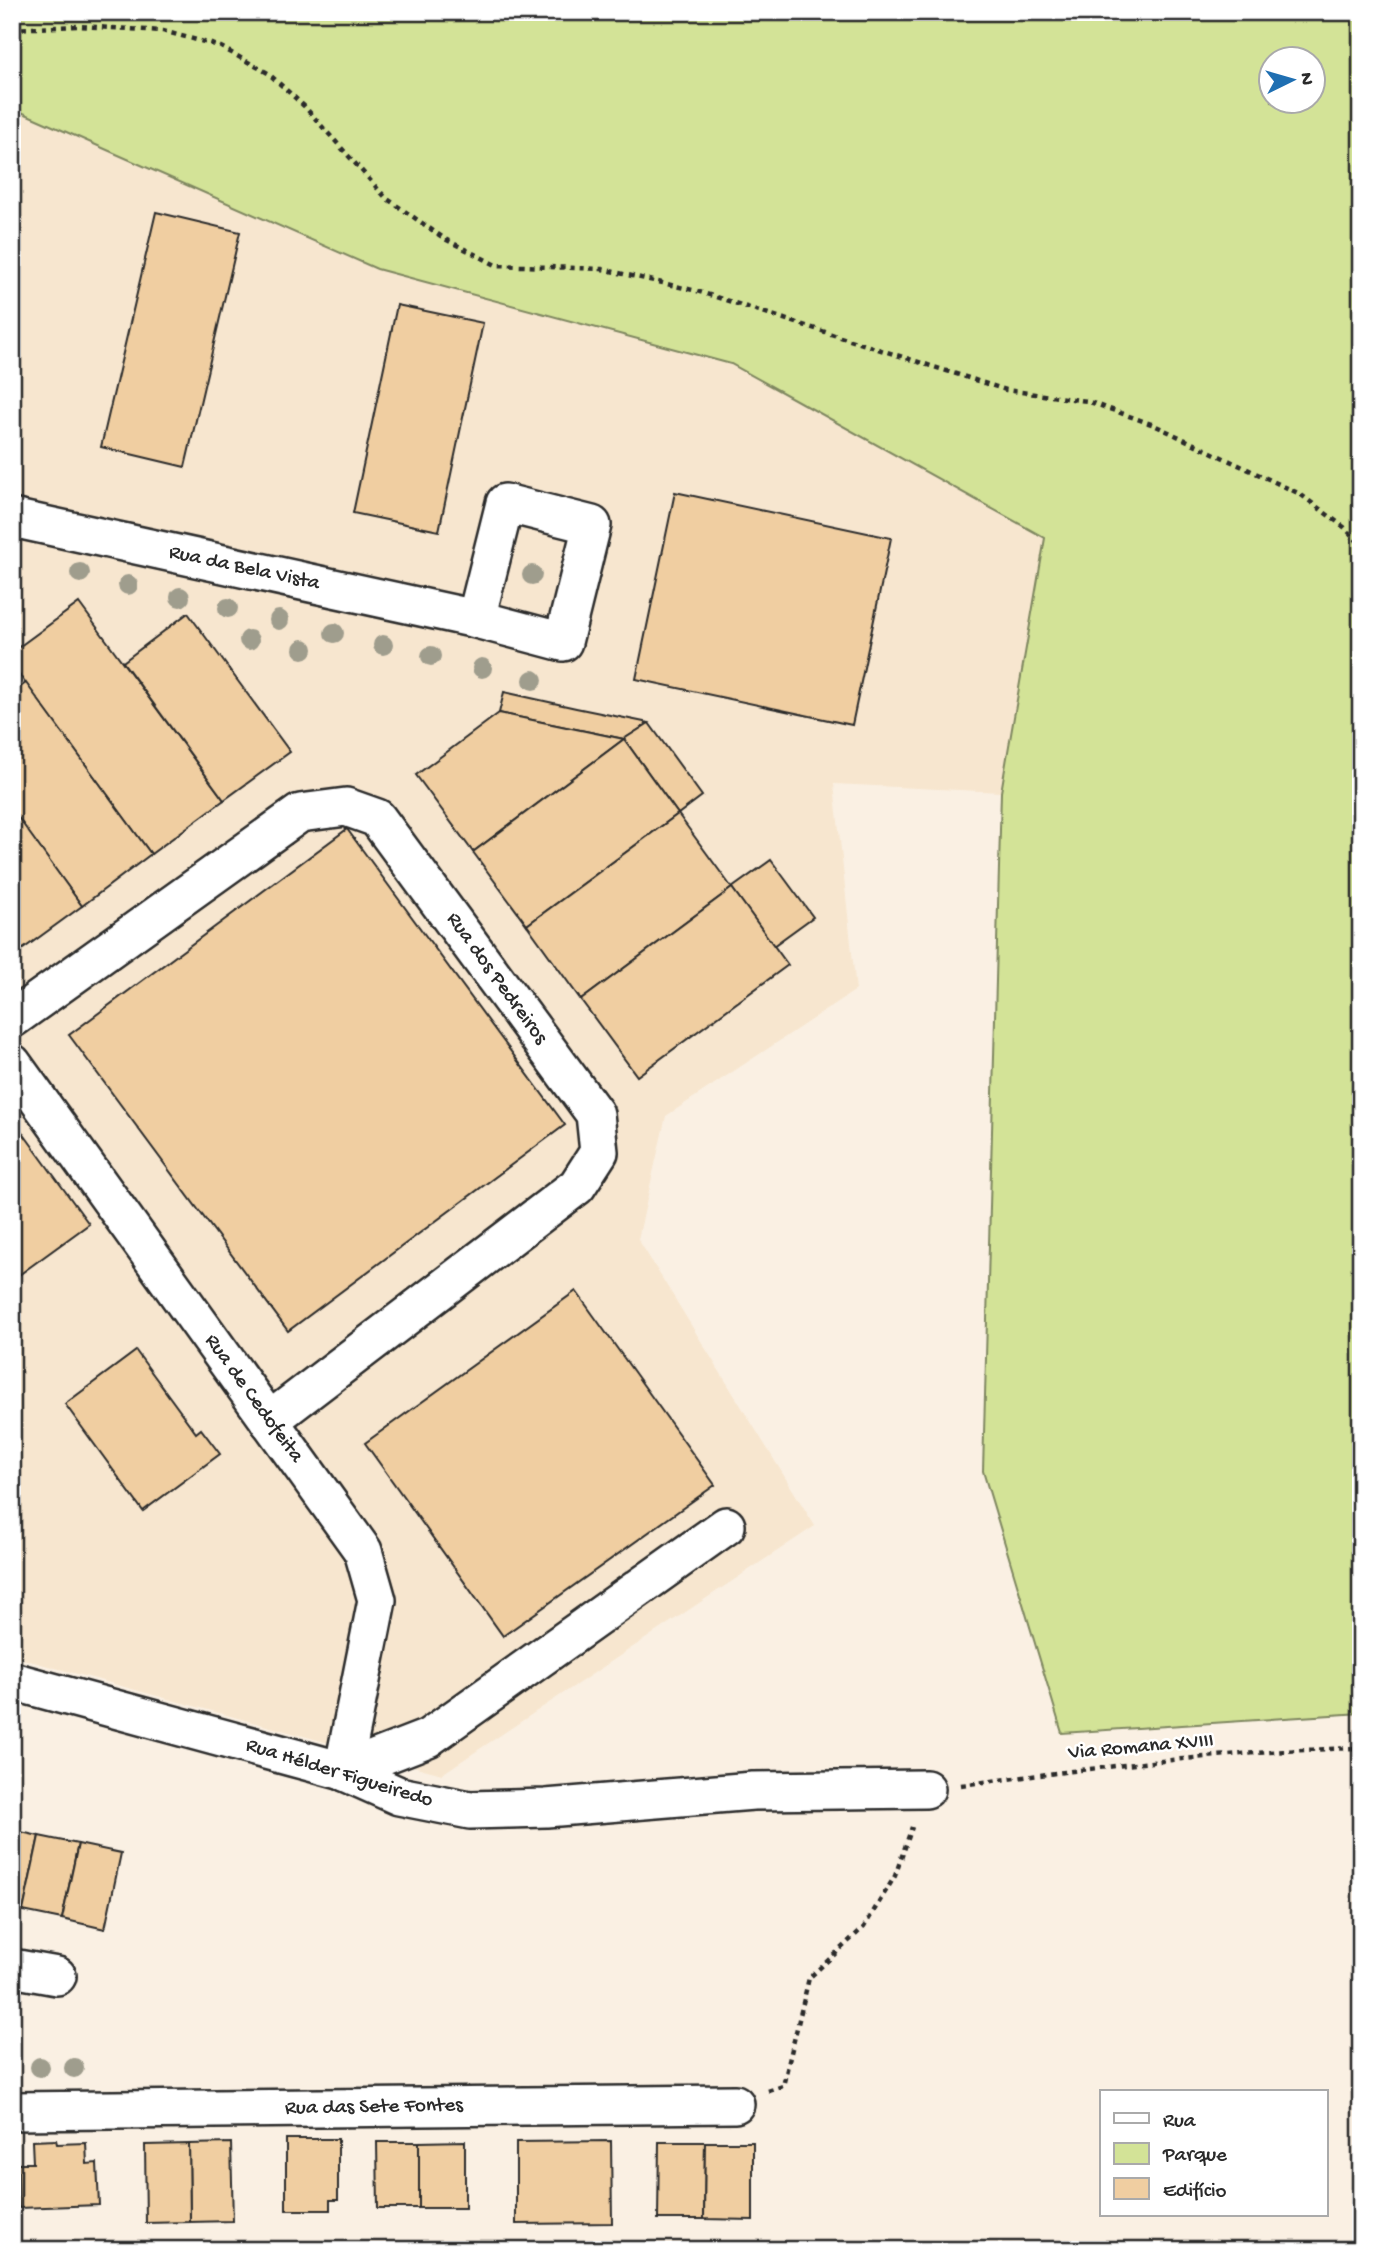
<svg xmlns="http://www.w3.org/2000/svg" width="1373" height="2262" viewBox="0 0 1373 2262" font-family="'Gochi Hand',sans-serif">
  <rect width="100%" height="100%" fill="#faf0e3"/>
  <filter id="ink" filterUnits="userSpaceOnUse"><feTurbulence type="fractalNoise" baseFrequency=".0143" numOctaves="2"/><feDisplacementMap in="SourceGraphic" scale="14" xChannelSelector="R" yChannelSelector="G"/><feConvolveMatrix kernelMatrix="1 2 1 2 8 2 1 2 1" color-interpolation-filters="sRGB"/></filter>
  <g filter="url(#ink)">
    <polygon fill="#f7e6cf" points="12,108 377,269 731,364 1045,538 1001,792 834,784 856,990 666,1116 638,1239 815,1526 442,1774 12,1656"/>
    <path fill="#d3e397" stroke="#7f8761" stroke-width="2" fill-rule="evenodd" d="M12,12H1361V1713L1062,1733L983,1471L1001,792L1045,538L731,364L377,269L12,108ZM1272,60H1314V102H1272Z"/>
    <g fill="#f0cea1" stroke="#2b2b2b" stroke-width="2">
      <polygon points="156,212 240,232 185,467 101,447"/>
      <polygon points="397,305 483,323 439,531 353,513"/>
      <polygon points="675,492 891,538 852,725 636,679"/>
      <polygon points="79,603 224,800 151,854 12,665 12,652"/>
      <polygon points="188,613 290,752 224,800 123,662"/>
      <polygon points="26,683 151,854 82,906 12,810 12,693"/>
      <polygon points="504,692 576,708 649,723 624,739 499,713"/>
      <polygon points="499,713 624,739 473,852 416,775"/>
      <polygon points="649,723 702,796 678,814 624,739"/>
      <polygon points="624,739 678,814 527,925 473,852"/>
      <polygon points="12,809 82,906 12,957"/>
      <polygon points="678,814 732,888 581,1000 527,925"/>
      <polygon points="347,829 565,1125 288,1331 69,1035"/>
      <polygon points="771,860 813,917 773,946 732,888"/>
      <polygon points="732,888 788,965 637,1076 581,1000"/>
      <polygon points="12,1118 89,1224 12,1280"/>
      <polygon points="576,1291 715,1485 503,1636 365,1443"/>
      <polygon points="136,1351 196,1433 201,1429 220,1454 143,1511 65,1404"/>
      <polygon points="12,1830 39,1836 23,1911 12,1908"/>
      <polygon points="39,1836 78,1844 62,1919 23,1911"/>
      <polygon points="78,1844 121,1853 105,1929 62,1919"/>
      <polygon points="286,2139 338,2139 338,2200 330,2200 330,2210 286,2210"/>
      <polygon points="56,2140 57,2144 86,2143 87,2164 97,2163 99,2205 19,2208 18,2163 33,2163 32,2141"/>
      <polygon points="465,2141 465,2208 419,2208 419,2142"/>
      <polygon points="611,2141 612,2223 516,2224 516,2142"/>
      <polygon points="377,2142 419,2142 419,2208 378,2208"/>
      <polygon points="659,2142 705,2142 704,2219 658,2219"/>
      <polygon points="705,2142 753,2142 753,2220 704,2219"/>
      <polygon points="231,2143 233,2221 190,2222 189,2144"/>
      <polygon points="189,2144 190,2222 146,2223 145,2145"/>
    </g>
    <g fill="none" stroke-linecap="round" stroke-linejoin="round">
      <defs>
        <g id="minor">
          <polyline points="12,518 476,619 563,642 592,525 505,503 476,619"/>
          <polyline points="12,1019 300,813 346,807 377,818 595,1114 599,1152 577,1186 269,1421"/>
          <polyline points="12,1063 363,1551 377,1600 343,1771"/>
          <polyline points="12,1681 343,1771 399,1796 470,1810 546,1808 753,1791 926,1789"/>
          <polyline points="343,1771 428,1738 726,1526"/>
          <polyline points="12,1968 57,1976"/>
          <polyline points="12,2111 735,2104"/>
        </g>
      </defs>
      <use href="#minor" stroke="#2b2b2b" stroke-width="42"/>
      <g stroke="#2b2b2b" stroke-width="4.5" stroke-dasharray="5 5" stroke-linecap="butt">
        <polyline points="12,29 79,26 163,31 219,46 268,73 304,106 386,198 445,239 496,265 602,269 697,291 1006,390 1087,401 1154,425 1300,494 1344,527 1361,545"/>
        <path d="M961,1785C1093,1768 1227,1751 1361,1748"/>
        <polyline points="768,2091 783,2086 809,1978 864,1927 895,1876 912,1827"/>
      </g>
      <use href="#minor" stroke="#fff" stroke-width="37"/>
    </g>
    <g fill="#9f9d8d">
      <circle cx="80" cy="573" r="10"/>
      <circle cx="532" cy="575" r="10"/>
      <circle cx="128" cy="585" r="10"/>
      <circle cx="180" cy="597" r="10"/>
      <circle cx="228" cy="608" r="10"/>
      <circle cx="279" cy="620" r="10"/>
      <circle cx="334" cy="633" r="10"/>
      <circle cx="249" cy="640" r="10"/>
      <circle cx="383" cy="645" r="10"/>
      <circle cx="303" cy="649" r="10"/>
      <circle cx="431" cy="656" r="10"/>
      <circle cx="482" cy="668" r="10"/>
      <circle cx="533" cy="680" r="10"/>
      <circle cx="40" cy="2067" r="10"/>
      <circle cx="74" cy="2068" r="10"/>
    </g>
  </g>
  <g text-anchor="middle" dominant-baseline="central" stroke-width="5" stroke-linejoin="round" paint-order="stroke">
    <g font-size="21" fill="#2b2b2b" stroke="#fff">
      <text transform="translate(244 569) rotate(12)">Rua da Bela Vista</text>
      <text transform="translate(496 979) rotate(54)">Rua dos Pedreiros</text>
      <text transform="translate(253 1399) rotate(54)">Rua de Cedofeita</text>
      <text transform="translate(1141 1748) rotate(-5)">Via Romana XVIII</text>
      <text transform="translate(339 1774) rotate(17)">Rua Hélder Figueiredo</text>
      <text transform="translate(374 2108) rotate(-1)">Rua das Sete Fontes</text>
    </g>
  </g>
  <rect width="1373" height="2262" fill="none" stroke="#fff" stroke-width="42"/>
  <rect x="21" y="21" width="1331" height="2220" fill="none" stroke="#2b2b2b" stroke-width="2.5" filter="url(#ink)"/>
  <rect x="1100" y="2090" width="228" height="126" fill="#ffffff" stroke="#aaaaaa" stroke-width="2"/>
  <rect x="1114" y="2113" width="35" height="10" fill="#ffffff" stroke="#aaaaaa" stroke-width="2"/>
  <text x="1163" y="2126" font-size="21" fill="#2b2b2b">Rua</text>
  <rect x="1114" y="2143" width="35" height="21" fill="#d3e397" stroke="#aaaaaa" stroke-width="2"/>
  <text x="1163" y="2160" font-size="21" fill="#2b2b2b">Parque</text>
  <rect x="1114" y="2178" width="35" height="21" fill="#f0cea1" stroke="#aaaaaa" stroke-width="2"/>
  <text x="1163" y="2196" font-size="21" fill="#2b2b2b">Edifício</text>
  <g transform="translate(1292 80) rotate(85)"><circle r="33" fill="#ffffff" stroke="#aaaaaa" stroke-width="2"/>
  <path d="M0-5L12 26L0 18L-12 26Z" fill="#1f6fb2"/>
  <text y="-10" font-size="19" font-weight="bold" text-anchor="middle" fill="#2b2b2b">N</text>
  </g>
</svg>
